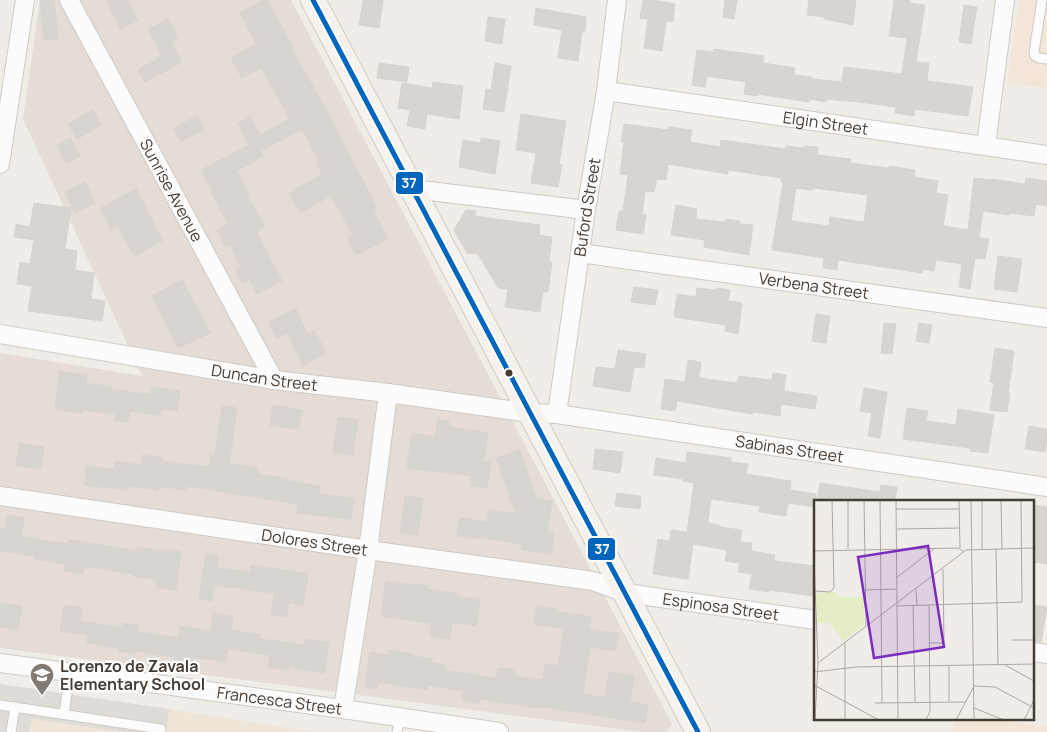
<svg xmlns="http://www.w3.org/2000/svg" width="1047" height="732" viewBox="0 0 1047 732" font-family="Manrope,sans-serif">
  <rect width="100%" height="100%" fill="#f0ede8"/>
  <polygon fill="#e5ddd5" points="40,0 291,0 672,724 666,732 640,732 0,648 0,353 142,376 23,119"/>
  <g fill="#f4e5d9">
    <polygon points="1019,0 1047,0 1047,88 1007,83"/>
    <polygon points="954,718 993,718 1047,727 1047,732 952,732"/>
  </g>
  <polygon fill="#efe5d9" points="0,684 169,709 315,732 0,732"/>
  <polygon fill="#dfdcd8" points="0,684 169,709 166,732 124,732 32,719 29,732 0,732"/>
  <g fill="#d8d4cf" stroke="#d8d3ce" fill-rule="evenodd">
    <polygon points="54,0 58,39 44,40 40,1"/>
    <polygon points="106,0 127,0 138,20 121,29"/>
    <polygon points="264,0 267,0 293,47 291,48 324,106 377,208 373,210 388,239 356,255 348,238 353,235 331,195 301,213 289,194 322,174 317,163 320,162 302,129 260,151 263,156 237,171 249,195 248,196 264,226 256,231 282,281 257,294 249,279 242,283 236,270 241,268 230,245 226,247 217,230 228,224 212,193 213,192 201,170 249,145 238,124 250,116 261,135 290,119 261,67 242,78 231,58 256,44 240,13"/>
    <polygon points="363,0 383,0 379,28 359,25"/>
    <polygon points="643,0 652,0 675,4 673,22 666,21 662,51 644,48 648,19 640,18"/>
    <polygon points="725,0 737,0 734,19 723,17"/>
    <polygon points="809,0 856,0 853,25 824,19 824,17 807,15"/>
    <polygon points="894,0 910,0 909,3 925,5 916,62 929,63 927,81 973,87 968,116 915,109 914,116 895,113 896,107 859,102 826,99 826,102 809,99 809,102 758,94 758,96 744,94 746,82 707,76 705,87 692,85 697,50 714,52 714,49 764,56 763,63 795,68 794,75 812,77 812,79 842,82 844,67 902,74 907,38 889,36"/>
    <polygon points="964,5 977,7 971,44 959,42"/>
    <polygon points="536,8 586,17 585,31 582,31 578,61 558,58 562,30 534,25"/>
    <polygon points="488,17 505,19 502,44 485,41"/>
    <polygon points="168,19 178,38 171,42 182,62 145,82 138,70 162,56 149,29"/>
    <polygon points="379,63 409,67 407,82 377,78"/>
    <polygon points="495,63 511,66 504,112 483,109 486,89 491,90"/>
    <polygon points="433,82 463,86 459,119 427,114 425,129 407,126 410,110 398,108 402,83 432,88"/>
    <polygon points="93,110 101,125 77,139 68,124"/>
    <polygon points="521,114 566,121 559,164 562,165 558,187 531,183 536,153 516,150"/>
    <polygon points="197,116 204,129 181,142 174,128"/>
    <path d="M624,124L668,130L669,127L692,130L690,142L720,147L721,140L786,149V146L805,148V146L818,147L817,155L851,159L850,163L889,168V166L915,170L914,177L938,181L936,193L948,195L943,226L968,230L974,178L992,180V179L1025,184L1026,178L1047,181V206L1036,204L1034,216L1009,213V215L983,211L979,238L989,239L985,259L975,258L970,289L959,287L962,264L936,260L934,271L923,269L922,273L838,260L837,270L823,268L824,258L772,250L783,183L781,182V178L728,170V174L668,164L666,180L657,179L654,192L645,191L642,214L646,215L643,234L616,230L619,211H623L628,175L620,174L624,142H621ZM796,188L812,190L813,188L868,195L864,222L830,217L829,226L791,221Z"/>
    <polygon points="70,138 80,156 66,163 57,145"/>
    <polygon points="481,138 500,141 495,174 459,167 463,140 481,143"/>
    <polygon points="85,182 95,203 75,213 65,192"/>
    <polygon points="136,189 162,241 134,256 118,226 112,230 101,208"/>
    <polygon points="34,203 71,208 65,249 77,251 75,270 94,273 91,299 105,301 102,321 28,311 32,286 17,284 20,262 30,264 34,240 14,237 16,224 30,227"/>
    <polygon points="676,205 697,209 696,219 725,222 726,219 740,221 740,224 753,225 749,255 704,247 705,240 671,235"/>
    <polygon points="466,210 476,211 475,216 540,225 539,235 552,237 549,262 552,262 548,292 543,292 540,312 505,307 508,289 498,288 478,254 467,253 454,230"/>
    <polygon points="998,256 1022,259 1017,292 994,289"/>
    <polygon points="182,280 210,333 178,348 152,296"/>
    <polygon points="634,287 658,290 655,305 631,302"/>
    <polygon points="697,288 716,290 717,288 730,290 728,301 742,303 738,334 725,331 726,325 674,317 677,294 696,297"/>
    <polygon points="296,309 307,334 314,330 326,353 303,365 287,333 276,338 268,322"/>
    <polygon points="816,314 830,316 826,343 812,341"/>
    <polygon points="884,323 896,324 892,354 881,353"/>
    <polygon points="919,323 932,325 929,343 916,341"/>
    <polygon points="995,348 1014,351 1008,393 1010,393 1007,412 990,410 994,383 990,382"/>
    <polygon points="618,350 646,354 644,368 634,367 630,392 593,386 596,367 615,369"/>
    <polygon points="688,360 701,362 699,378 737,383 739,376 772,380 773,373 786,375 784,391 817,396 815,409 781,404 780,416 753,412 753,414 677,401 675,411 661,409 665,379 685,382"/>
    <polygon points="60,371 87,375 86,383 111,387 111,389 151,395 152,387 180,391 177,411 161,409 160,415 130,411 128,422 115,420 116,414 82,410 82,413 55,409"/>
    <polygon points="864,388 887,392 880,438 868,436 872,413 860,411"/>
    <polygon points="273,405 302,410 299,429 270,425"/>
    <polygon points="222,406 237,408 229,464 258,468 257,474 289,479 289,481 320,486 319,494 354,499 351,519 297,513 298,504 187,486 186,490 158,486 158,490 129,486 128,490 84,485 87,466 114,470 115,462 141,465 142,455 162,458 162,461 209,467 211,455 215,456"/>
    <polygon points="907,408 928,411 926,421 956,425 958,409 994,415 988,453 970,451 970,448 903,439"/>
    <polygon points="338,417 358,420 353,455 333,452"/>
    <polygon points="438,420 449,421 448,427 488,433 483,463 492,460 487,488 471,485 472,476 407,468 412,433 435,437"/>
    <polygon points="1029,426 1047,429 1047,442 1045,452 1025,449"/>
    <polygon points="20,443 44,447 41,469 16,466"/>
    <polygon points="595,449 623,452 620,473 593,469"/>
    <polygon points="520,450 536,498 552,501 547,533 554,534 551,554 521,549 522,544 480,537 480,539 457,536 460,518 487,522 489,510 516,514 496,458"/>
    <polygon points="687,452 731,458 731,462 748,464 746,474 791,481 790,490 816,494 816,507 788,503 786,516 759,512 760,506 711,499 708,523 719,525 719,527 742,530 740,542 752,543 751,551 775,555 774,561 816,566 813,596 769,590 769,592 749,589 752,574 738,572 740,563 725,561 727,550 693,544 688,579 653,574 658,539 670,541 671,530 687,532 694,483 683,481 683,479 654,475 656,458 686,463"/>
    <polygon points="820,483 880,492 881,485 897,487 895,501 817,501"/>
    <polygon points="617,493 641,496 640,509 615,506"/>
    <polygon points="405,496 423,499 418,535 400,532"/>
    <polygon points="1033,505 1047,507 1047,564 1033,562"/>
    <polygon points="7,515 24,518 21,537 69,544 69,540 137,551 137,547 162,551 162,549 181,552 176,590 156,587 157,580 133,576 133,574 84,566 83,574 64,571 66,564 34,559 34,556 0,551 0,528 5,529"/>
    <polygon points="206,554 218,556 217,568 250,572 251,565 308,574 303,605 289,603 286,617 271,615 275,593 214,585 212,601 199,599"/>
    <polygon points="386,581 415,585 416,584 428,586 427,589 457,594 457,596 480,599 476,626 452,622 450,639 430,636 432,623 381,616"/>
    <polygon points="0,603 22,606 18,630 0,627"/>
    <polygon points="64,605 82,608 80,621 122,628 122,623 139,625 138,632 178,638 180,626 211,631 213,613 233,616 231,630 261,635 260,639 304,645 305,639 329,643 324,673 290,667 289,670 268,667 270,655 228,649 226,662 193,657 192,664 174,661 175,657 135,651 135,654 118,651 118,648 87,643 88,635 60,631"/>
    <polygon points="1033,605 1047,607 1041,642 1033,642"/>
    <polygon points="537,606 556,609 556,611 591,617 589,629 618,634 615,651 590,647 583,694 605,698 609,672 634,676 630,702 648,705 645,723 540,706 540,708 480,699 480,703 462,700 464,691 428,685 428,690 378,682 377,689 365,687 370,652 389,655 389,650 412,654 412,656 432,659 432,663 445,665 444,670 496,678 498,668 515,670 514,676 543,680 545,664 558,666 564,629 534,624"/>
  </g>
  <g fill="none" stroke-linecap="round" stroke-linejoin="round">
    <defs>
      <g id="lane">
        <polyline points="1042,0 1034,52 1035,56 1039,58 1047,59"/>
        <polyline points="0,705 161,729"/>
        <polyline points="64,714 70,672"/>
        <polyline points="11,732 15,707"/>
        <polyline points="397,732 400,718"/>
      </g>
      <g id="street">
        <path id="s1" d="M69,0L274,380"/>
        <path id="s2" d="M606,91L1047,155"/>
        <polyline points="986,145 1005,0"/>
        <polyline points="0,164 25,0"/>
        <polyline points="413,189 586,210"/>
        <path id="s3" d="M580,253L1047,318"/>
        <path id="s4" d="M0,334L274,380L388,393L530,413L557,414L1047,487"/>
        <path id="s5" d="M557,414L586,210L606,91L617,0"/>
        <path id="s6" d="M0,496L368,550L593,581L626,593L816,620"/>
        <polyline points="1033,652 1047,654"/>
        <path id="s7" d="M0,663L343,709L499,732"/>
        <polyline points="343,709 368,550 388,393"/>
      </g>
      <polyline id="secondary" points="313,0 698,732"/>
    </defs>
    <use href="#lane" stroke="#cdc9c4" stroke-width="11"/>
    <use href="#street" stroke="#cdc9c4" stroke-width="20"/>
    <use href="#secondary" stroke="#d2cac0" stroke-width="26"/>
    <use href="#lane" stroke="#fdfcfc" stroke-width="9"/>
    <use href="#street" stroke="#fdfcfc" stroke-width="18"/>
    <use href="#secondary" stroke="#f6f3ee" stroke-width="24"/>
    <defs>
      <polyline id="bus-1" points="313,0 698,732"/>
    </defs>
    <use href="#bus-1" stroke="#fff" stroke-width="9"/>
    <use href="#bus-1" stroke="#0065bd" stroke-width="5"/>
  </g>
  <defs>
    <symbol id="school-pin" viewBox="-11 -11 22 30"><path d="M0 17L-7.5 6A9.5 9.5 0 1 1 7.5 6Z" fill="#827a73" stroke="#fff"/><path d="M0-5L7-2L0 1L-7-2ZM-4 1L0 2.5L4 1V4Q0 6-4 4Z" fill="#fff"/></symbol>
  </defs>
  <g fill-rule="evenodd">
    <use href="#school-pin" x="28" y="661" width="28" height="38"/>
  </g>
  <circle fill="#473c34" stroke="#fff" stroke-width="2" cx="509" cy="373" r="4.5"/>
  <g text-anchor="middle" dominant-baseline="central" stroke-width="4.5" stroke-linejoin="round" paint-order="stroke">
    <g font-size="16" fill="#473c34" stroke="#fff">
      <text stroke="none"><textPath href="#s2" startOffset="222">Elgin Street</textPath></text>
      <text stroke="none"><textPath href="#s1" startOffset="216">Sunrise Avenue</textPath></text>
      <text stroke="none"><textPath href="#s5" startOffset="209">Buford Street</textPath></text>
      <text stroke="none"><textPath href="#s3" startOffset="236">Verbena Street</textPath></text>
      <text stroke="none"><textPath href="#s4" startOffset="268">Duncan Street</textPath></text>
      <text stroke="none"><textPath href="#s4" startOffset="798">Sabinas Street</textPath></text>
      <text stroke="none"><textPath href="#s6" startOffset="318">Dolores Street</textPath></text>
      <text stroke="none"><textPath href="#s6" startOffset="730">Espinosa Street</textPath></text>
      <text stroke="none"><textPath href="#s7" startOffset="282">Francesca Street</textPath></text>
    </g>
    <g font-size="16" font-weight="bold" fill="#473c34" stroke="#fff" text-anchor="start">
      <text x="60" y="666">Lorenzo de Zavala<tspan x="60" dy="18">Elementary School</tspan></text>
    </g>
  </g>
  <g transform="translate(814 500)">
    <rect width="220" height="220" fill="#f0ede8"/>
    <path d="M20,92L28,97H50V125L29,141L15,123H3L2,93Z" fill="#e4edc5"/>
    <path fill="none" stroke="#aca6a0" stroke-width="1" d="M34,0V49M50,0L52,126M66,0L68,203M82,0L84,220M145,0L146,48M157,0L160,220M168,0V49M187,0L188,49M82,9H145M83,29L145,28M182,49L184,164M0,51L144,48L150,52M0,61L4,163L1,220M82,78L121,48M102,89L103,106M51,90L82,89M0,91L16,92L20,88L18,0M83,106L208,102L207,0M99,106L101,202M198,140H220M31,142V220M115,143H130L129,69M4,163L152,50L220,48M135,165V201M191,165L220,181M0,172L42,167L220,164M0,185L65,220M160,186L181,187L220,208M61,203L152,202M160,208L190,220M69,220H105M112,220L116,211L115,106M142,220L160,186M210,220L220,200"/>
    <path fill="#7b2cbf" fill-opacity="0.15" stroke="#7b2cbf" stroke-width="2.5" d="M114,46L130,147L60,158L44,57Z"/>
    <rect width="220" height="220" fill="none" stroke="#473c34" stroke-width="2.5"/>
  </g>
  <g stroke="#fff" stroke-width="2">
    <rect x="395" y="171" width="29" height="24" rx="5" fill="#0065bd"/>
    <rect x="587" y="537" width="29" height="24" rx="5" fill="#0065bd"/>
  </g>
  <g font-size="14" text-anchor="middle" font-weight="bold" fill="#fff">
    <text x="409" y="188">37</text>
    <text x="602" y="554">37</text>
  </g>
</svg>
